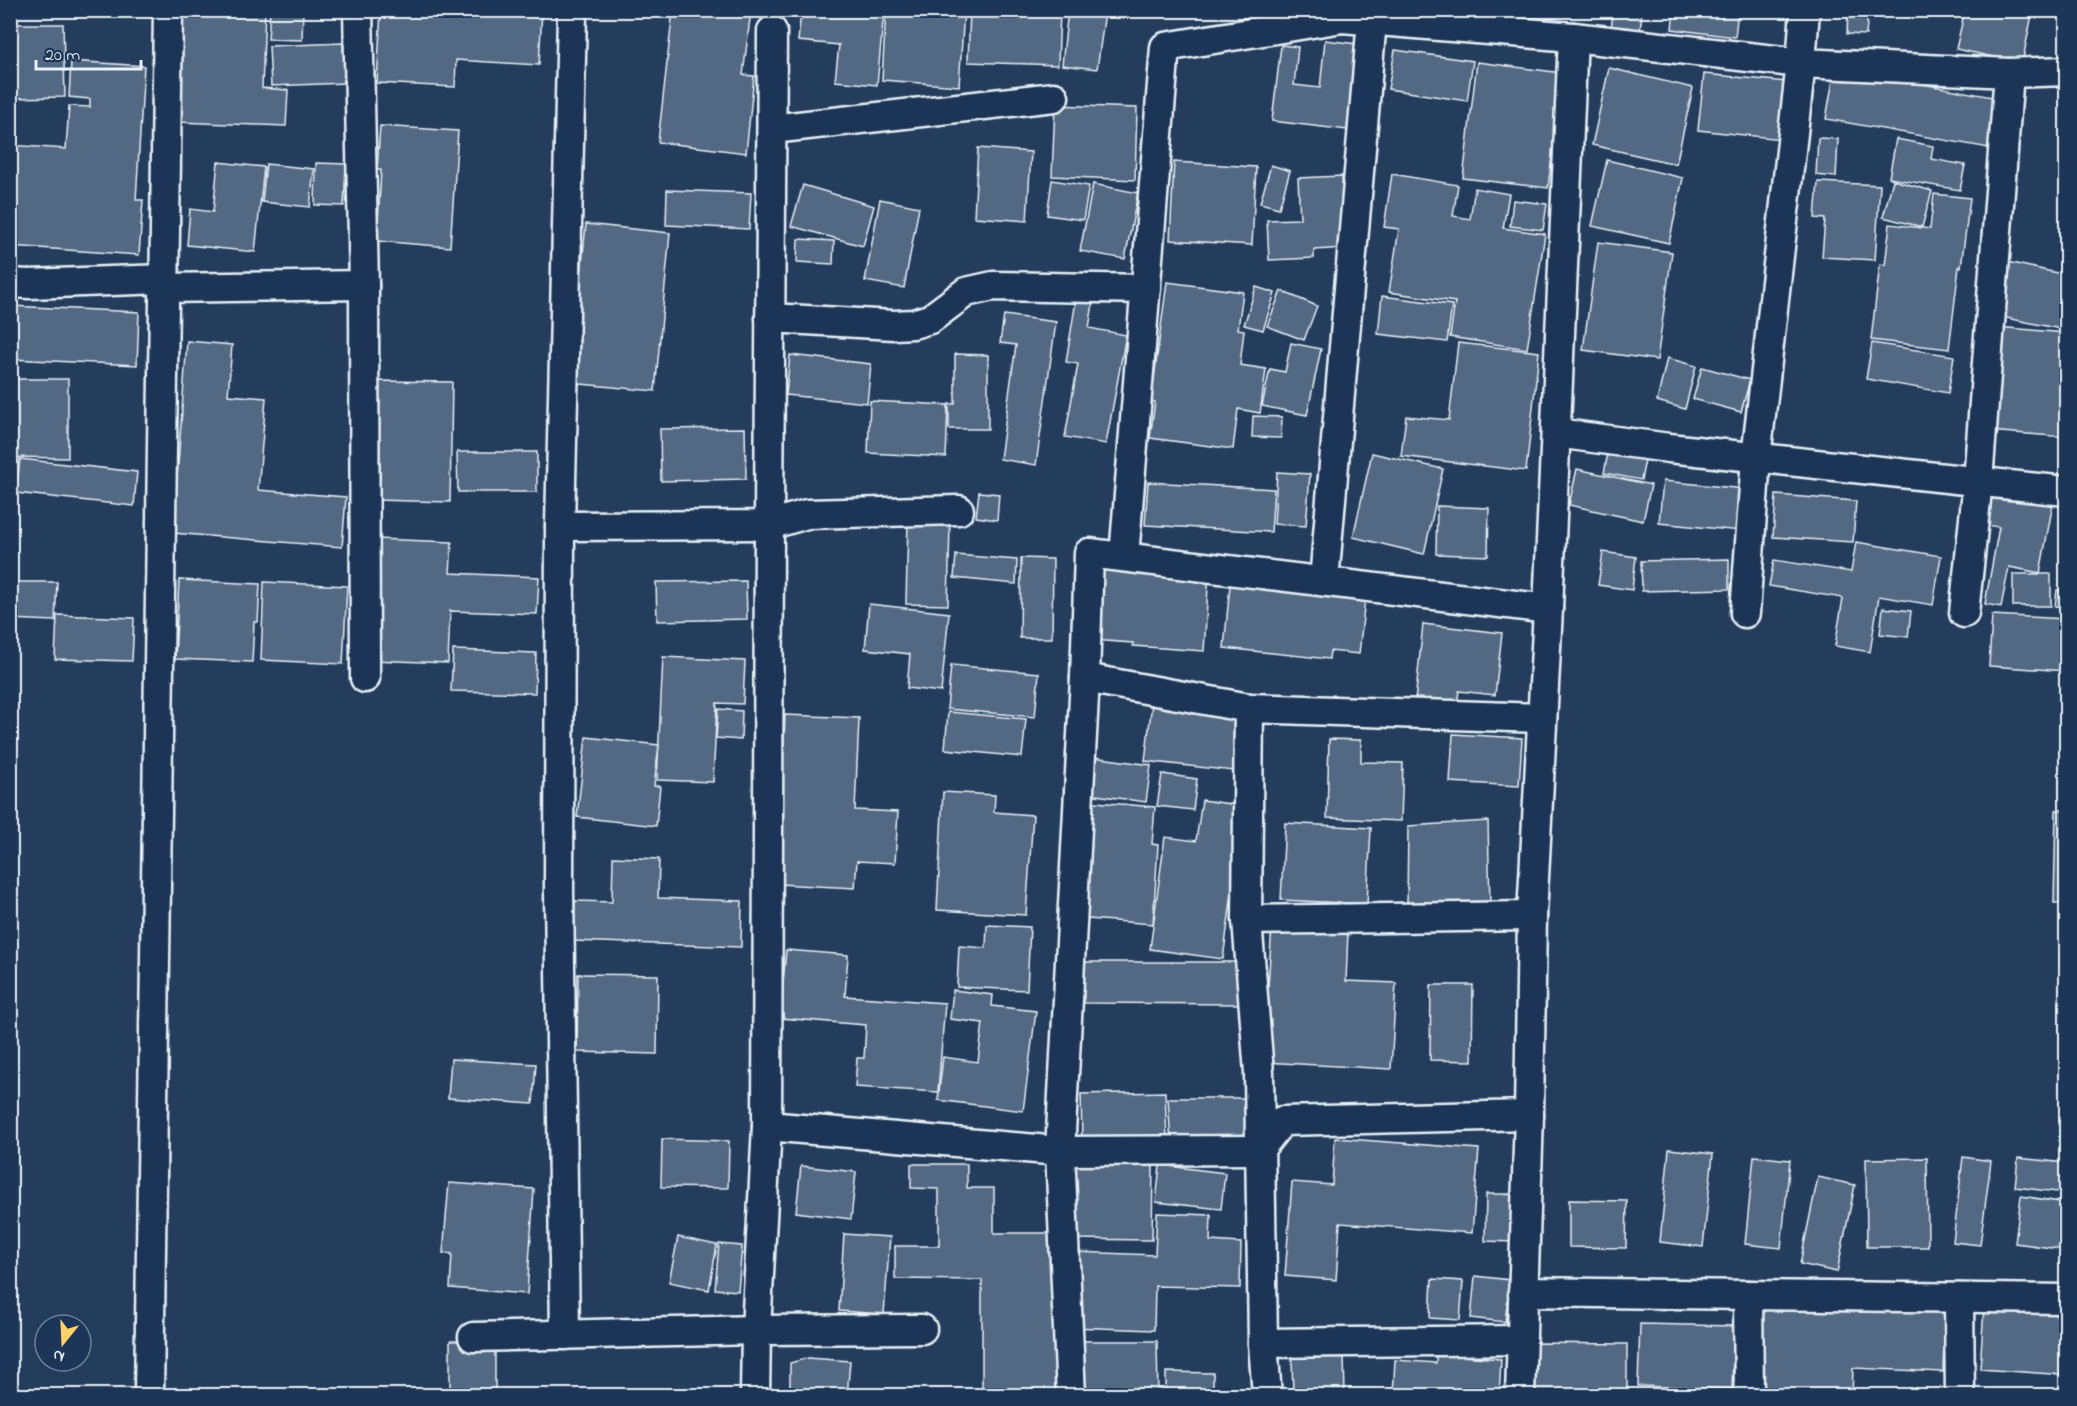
<svg xmlns="http://www.w3.org/2000/svg" width="2077" height="1406" viewBox="0 0 2077 1406" font-family="'Indie Flower',sans-serif">
  <rect width="100%" height="100%" fill="#253d5d"/>
  <filter id="ink" filterUnits="userSpaceOnUse"><feTurbulence type="fractalNoise" baseFrequency=".0167" numOctaves="2"/><feDisplacementMap in="SourceGraphic" scale="12" xChannelSelector="R" yChannelSelector="G"/><feConvolveMatrix kernelMatrix="1 2 1 2 8 2 1 2 1" color-interpolation-filters="sRGB"/></filter>
  <g filter="url(#ink)">
    <g fill="#536782" stroke="#e8f1f8" stroke-width="1.5">
      <polygon points="181,10 265,10 262,88 288,90 286,126 177,122"/>
      <polygon points="270,10 303,10 302,40 268,39"/>
      <polygon points="381,10 542,10 539,65 456,60 455,87 377,83"/>
      <polygon points="673,10 751,10 743,75 754,76 746,153 658,142"/>
      <polygon points="840,10 884,10 877,85 835,81 839,45 798,41 801,12 839,16"/>
      <polygon points="886,10 964,10 959,86 882,80"/>
      <polygon points="970,10 1060,10 1058,65 968,62"/>
      <polygon points="1068,10 1105,12 1097,69 1062,65"/>
      <polygon points="1456,10 1488,10 1488,15 1456,14"/>
      <polygon points="1613,10 1642,10 1640,34 1611,31"/>
      <polygon points="1674,10 1738,10 1735,37 1672,29"/>
      <polygon points="1848,10 1868,10 1866,35 1847,34"/>
      <polygon points="1965,10 2033,10 2022,63 1956,49"/>
      <polygon points="10,24 63,24 65,97 10,98"/>
      <polygon points="1325,40 1365,45 1356,131 1272,121 1281,45 1298,47 1294,85 1320,88"/>
      <polygon points="343,43 345,83 271,86 269,46"/>
      <polygon points="1395,50 1473,61 1467,101 1388,89"/>
      <polygon points="71,61 144,66 136,200 143,200 139,255 10,246 10,145 66,149 69,106 90,107 90,99 69,97"/>
      <polygon points="1477,62 1562,73 1548,188 1463,178"/>
      <polygon points="1609,68 1693,88 1676,164 1592,145"/>
      <polygon points="1835,68 1998,98 1989,148 1826,119"/>
      <polygon points="1704,74 1787,82 1782,139 1698,130"/>
      <polygon points="1055,105 1137,108 1135,180 1052,176"/>
      <polygon points="380,126 458,131 450,247 377,241 381,170 377,170"/>
      <polygon points="1818,138 1838,139 1836,177 1816,175"/>
      <polygon points="1896,139 1933,146 1931,159 1965,165 1960,190 1889,178"/>
      <polygon points="978,148 1031,152 1027,221 974,217"/>
      <polygon points="1607,160 1683,178 1669,243 1592,226"/>
      <polygon points="218,162 264,167 255,252 187,245 190,209 213,212"/>
      <polygon points="1174,162 1256,167 1252,245 1170,240"/>
      <polygon points="316,163 346,164 344,206 315,205"/>
      <polygon points="266,164 314,169 310,207 262,202"/>
      <polygon points="1271,165 1290,171 1279,208 1260,203"/>
      <polygon points="1392,174 1458,185 1453,216 1470,219 1475,188 1509,194 1503,228 1545,234 1527,349 1450,337 1455,302 1389,292 1399,229 1384,227"/>
      <polygon points="1342,176 1346,248 1314,250 1314,258 1269,260 1267,220 1300,219 1298,178"/>
      <polygon points="1052,180 1089,186 1083,220 1047,215"/>
      <polygon points="1893,180 1932,191 1922,227 1883,217"/>
      <polygon points="1818,182 1880,185 1875,260 1822,257 1825,219 1815,218"/>
      <polygon points="1093,184 1138,193 1125,259 1080,251"/>
      <polygon points="803,185 874,206 863,246 791,226"/>
      <polygon points="667,190 751,193 749,229 666,225"/>
      <polygon points="1934,194 1970,198 1961,267 1959,267 1949,349 1871,340 1880,264 1885,265 1890,224 1930,229"/>
      <polygon points="880,199 919,207 904,288 865,281"/>
      <polygon points="1513,200 1547,204 1543,230 1510,226"/>
      <polygon points="586,224 670,233 655,391 570,383"/>
      <polygon points="798,239 834,241 833,264 797,262"/>
      <polygon points="1598,242 1672,252 1657,360 1583,350"/>
      <polygon points="2003,261 2066,275 2066,330 1992,315"/>
      <polygon points="1167,282 1243,292 1238,329 1244,330 1240,365 1266,369 1260,413 1238,409 1233,449 1150,438 1155,402 1151,401"/>
      <polygon points="1256,287 1275,293 1263,330 1244,325"/>
      <polygon points="1078,288 1095,291 1089,328 1126,335 1106,444 1065,437 1078,364 1066,362"/>
      <polygon points="1281,291 1317,306 1304,340 1267,326"/>
      <polygon points="1382,296 1452,305 1447,342 1378,334"/>
      <polygon points="10,306 139,312 137,365 10,359"/>
      <polygon points="1004,315 1056,322 1036,465 1000,459 1016,345 1000,343"/>
      <polygon points="1996,327 2066,333 2066,437 1988,431"/>
      <polygon points="187,341 232,345 228,395 266,398 258,490 346,497 342,547 173,533"/>
      <polygon points="1291,343 1321,349 1307,415 1262,406 1270,369 1285,372"/>
      <polygon points="1458,343 1539,352 1526,471 1401,456 1406,416 1449,420"/>
      <polygon points="1872,343 1954,356 1948,393 1866,379"/>
      <polygon points="955,354 988,355 988,429 949,429 949,404 955,404"/>
      <polygon points="790,355 871,364 867,403 786,395"/>
      <polygon points="1667,358 1696,366 1685,409 1657,401"/>
      <polygon points="1702,367 1750,380 1741,412 1693,399"/>
      <polygon points="10,379 68,379 68,458 10,457"/>
      <polygon points="378,381 452,382 450,502 375,500"/>
      <polygon points="870,401 948,405 946,457 868,453"/>
      <polygon points="1253,416 1282,417 1281,438 1252,437"/>
      <polygon points="745,428 746,479 661,481 660,429"/>
      <polygon points="1609,448 1646,455 1641,480 1604,473"/>
      <polygon points="457,452 537,452 537,492 458,492"/>
      <polygon points="1372,453 1443,469 1424,554 1353,537"/>
      <polygon points="20,459 137,472 134,506 16,493"/>
      <polygon points="1577,469 1651,485 1643,521 1569,505"/>
      <polygon points="1277,472 1310,474 1306,526 1274,524"/>
      <polygon points="1663,481 1745,489 1741,531 1659,523"/>
      <polygon points="1148,482 1274,489 1271,532 1145,525"/>
      <polygon points="1994,487 2054,498 2040,573 2009,567 2001,607 1985,604 1999,527 1986,525"/>
      <polygon points="979,492 999,494 997,520 976,517"/>
      <polygon points="1776,495 1856,501 1853,542 1773,537"/>
      <polygon points="1437,506 1489,508 1488,556 1436,554"/>
      <polygon points="908,521 950,523 948,605 906,604"/>
      <polygon points="376,539 452,542 450,573 539,577 537,614 450,611 448,663 371,660"/>
      <polygon points="1856,542 1941,556 1933,605 1879,596 1870,652 1835,646 1843,598 1769,586 1774,560 1851,572"/>
      <polygon points="1603,552 1636,557 1632,590 1598,585"/>
      <polygon points="956,555 1017,560 1016,584 954,578"/>
      <polygon points="1021,558 1053,559 1052,638 1020,638"/>
      <polygon points="1729,559 1729,589 1642,591 1641,561"/>
      <polygon points="1097,563 1209,571 1204,651 1133,646 1133,643 1092,640"/>
      <rect x="2013" y="574" width="38" height="32"/>
      <polygon points="1231,575 1366,589 1359,654 1330,651 1329,659 1224,648"/>
      <polygon points="179,580 260,584 258,622 254,622 252,662 175,659"/>
      <polygon points="746,581 747,619 657,621 656,582"/>
      <polygon points="10,582 57,582 55,621 10,619"/>
      <polygon points="264,582 347,586 343,664 261,660"/>
      <polygon points="2057,590 2066,590 2066,607 2055,606"/>
      <polygon points="869,604 949,613 941,692 907,688 910,654 865,649"/>
      <polygon points="1883,608 1911,611 1908,637 1880,634"/>
      <polygon points="57,615 134,618 132,661 55,659"/>
      <polygon points="1992,615 2066,619 2066,671 1989,666"/>
      <polygon points="1423,624 1502,633 1495,695 1459,691 1457,706 1415,702"/>
      <polygon points="453,650 536,653 535,693 451,691"/>
      <polygon points="663,657 745,661 743,704 717,703 713,782 657,780"/>
      <polygon points="951,665 1039,673 1035,717 947,709"/>
      <polygon points="1152,703 1241,713 1234,771 1145,761"/>
      <polygon points="718,709 742,711 741,740 716,738"/>
      <polygon points="948,712 1026,719 1022,757 945,749"/>
      <polygon points="785,715 859,718 855,810 898,812 895,863 857,861 855,888 778,884"/>
      <polygon points="1453,734 1522,738 1519,786 1450,782"/>
      <polygon points="586,737 659,745 654,786 660,786 656,826 577,817"/>
      <polygon points="1329,739 1361,740 1361,762 1403,763 1401,821 1327,818"/>
      <polygon points="1093,757 1151,765 1146,802 1089,794"/>
      <polygon points="1162,774 1197,779 1193,810 1157,806"/>
      <polygon points="943,792 995,795 994,812 1033,815 1026,915 937,910"/>
      <polygon points="1202,800 1244,806 1223,959 1150,949 1165,837 1196,841"/>
      <polygon points="1083,801 1155,807 1152,844 1158,845 1153,924 1075,918"/>
      <polygon points="2056,810 2066,810 2066,903 2054,903"/>
      <polygon points="1488,821 1490,905 1407,904 1408,826"/>
      <polygon points="1285,823 1371,828 1367,904 1281,900"/>
      <polygon points="613,857 659,859 658,898 742,901 741,947 573,941 575,901 612,902"/>
      <polygon points="987,925 1030,927 1027,990 957,987 959,946 986,948"/>
      <polygon points="1272,926 1348,931 1346,981 1396,983 1391,1069 1263,1062"/>
      <polygon points="786,950 848,955 845,996 945,1003 938,1092 855,1087 857,1058 864,1058 866,1025 780,1018"/>
      <polygon points="1081,962 1242,962 1242,1004 1081,1003"/>
      <polygon points="578,974 658,975 657,1054 577,1052"/>
      <polygon points="1431,985 1473,985 1472,1061 1430,1060"/>
      <polygon points="953,990 993,995 992,1006 1036,1011 1023,1111 938,1100 943,1057 978,1062 983,1023 950,1019"/>
      <polygon points="451,1059 536,1064 533,1104 448,1098"/>
      <polygon points="1165,1092 1167,1140 1082,1143 1081,1094"/>
      <polygon points="1168,1098 1253,1098 1249,1143 1171,1144"/>
      <polygon points="1335,1138 1479,1149 1472,1233 1340,1223 1336,1280 1285,1276 1292,1182 1332,1185"/>
      <polygon points="662,1139 729,1141 728,1188 661,1187"/>
      <polygon points="1669,1149 1713,1154 1703,1247 1660,1242"/>
      <polygon points="1754,1156 1790,1160 1781,1248 1745,1244"/>
      <polygon points="1963,1157 1991,1161 1980,1245 1953,1242"/>
      <polygon points="1927,1158 1928,1247 1867,1247 1866,1159"/>
      <polygon points="2018,1158 2066,1163 2066,1193 2015,1187"/>
      <polygon points="1073,1161 1153,1163 1152,1240 1071,1239"/>
      <polygon points="911,1164 967,1164 967,1188 994,1188 994,1233 1062,1233 1061,1396 982,1396 982,1280 895,1279 895,1246 939,1246 939,1189 911,1188"/>
      <polygon points="1160,1165 1225,1173 1221,1209 1156,1202"/>
      <polygon points="801,1166 856,1172 851,1219 796,1212"/>
      <polygon points="1818,1177 1855,1185 1837,1272 1800,1264"/>
      <polygon points="449,1183 534,1189 527,1294 450,1288 452,1254 443,1253"/>
      <polygon points="1486,1194 1517,1194 1515,1242 1485,1241"/>
      <polygon points="2021,1196 2066,1203 2066,1250 2015,1243"/>
      <polygon points="1569,1200 1627,1201 1626,1248 1569,1247"/>
      <polygon points="1157,1213 1211,1215 1210,1241 1241,1243 1240,1288 1155,1286 1154,1330 1071,1327 1074,1252 1155,1255"/>
      <polygon points="844,1234 890,1237 884,1314 839,1311"/>
      <polygon points="678,1237 717,1245 709,1290 669,1282"/>
      <polygon points="719,1244 742,1246 738,1291 715,1289"/>
      <polygon points="1475,1276 1510,1280 1505,1322 1471,1318"/>
      <polygon points="1432,1279 1463,1281 1460,1320 1430,1318"/>
      <polygon points="1762,1305 1945,1312 1943,1372 1853,1368 1852,1396 1758,1396"/>
      <polygon points="1984,1307 2066,1313 2066,1375 1980,1369"/>
      <polygon points="1640,1324 1734,1326 1732,1389 1638,1386"/>
      <rect x="450" y="1341" width="45" height="55"/>
      <polygon points="1082,1341 1157,1341 1158,1396 1082,1396"/>
      <polygon points="1531,1343 1627,1344 1627,1396 1530,1395"/>
      <polygon points="1436,1354 1501,1359 1499,1396 1393,1396 1395,1360 1436,1363"/>
      <polygon points="1344,1356 1345,1396 1293,1396 1292,1358"/>
      <polygon points="808,1358 850,1361 847,1396 790,1396 790,1363"/>
      <polygon points="1166,1372 1213,1373 1213,1396 1166,1396"/>
    </g>
    <g fill="none" stroke-linecap="round" stroke-linejoin="round">
      <defs>
        <g id="minor">
          <polyline points="358,10 364,285 365,678"/>
          <polyline points="1343,10 1342,18 1573,37 1548,609 1532,916 1529,1115 1520,1396"/>
          <polyline points="1805,10 1801,63 2009,73 1978,481 1964,613"/>
          <polyline points="1573,37 1801,63 1756,458 1745,613"/>
          <polyline points="2009,73 2066,71"/>
          <polyline points="772,129 1054,97"/>
          <polyline points="10,283 29,284 164,279"/>
          <polyline points="164,288 364,285"/>
          <polyline points="770,318 894,325 913,324 930,319 966,292 993,286 1146,289"/>
          <polyline points="1556,433 1669,448 2066,491"/>
          <polyline points="560,526 769,525 772,31"/>
          <polyline points="1124,557 1165,47 1342,18"/>
          <polyline points="1324,581 1372,20"/>
          <polyline points="1085,678 1249,708 1247,920 1259,1073 1263,1343 1267,1396"/>
          <polyline points="1249,708 1542,718"/>
          <polyline points="1247,920 1532,916"/>
          <polyline points="767,1126 1060,1151 1259,1150"/>
          <polyline points="1259,1150 1282,1121 1529,1115"/>
          <polyline points="1523,1292 2066,1299"/>
          <polyline points="1748,1295 1749,1396"/>
          <polyline points="1959,1298 1960,1396"/>
          <polyline points="565,1335 559,892 560,526 572,14"/>
          <polyline points="473,1337 756,1330 922,1329"/>
          <polyline points="1263,1343 1522,1340"/>
          <polyline points="149,1396 168,10"/>
          <polyline points="755,1396 756,1330 767,1126 769,525 807,514 959,510"/>
          <polyline points="1071,1396 1060,1151 1085,678 1089,553 1548,609"/>
        </g>
      </defs>
      <use href="#minor" stroke="#e8f1f8" stroke-width="33"/>
      <use href="#minor" stroke="#1d3557" stroke-width="28"/>
    </g>
  </g>
  <rect width="2077" height="1406" fill="none" stroke="#1d3557" stroke-width="36"/>
  <rect x="18" y="18" width="2041" height="1370" fill="none" stroke="#e8f1f8" stroke-width="2" filter="url(#ink)"/>
  <g transform="translate(63 1343) rotate(198)"><circle r="28" fill="#1d3557" stroke="#6e8097" stroke-width="1.5"/>
  <path d="M0-4.5L10 22L0 15L-10 22Z" fill="#ffd166"/>
  <text y="-9" font-size="16" font-weight="bold" text-anchor="middle" fill="#e8f1f8">N</text>
  </g>
  <path d="M36 60v9h105v-9" fill="none" stroke="#e8f1f8" stroke-width="3"/>
  <text x="45" y="60" font-size="18" fill="#e8f1f8" stroke="#1d3557" stroke-width="4.5" paint-order="stroke">20 m</text>
</svg>
